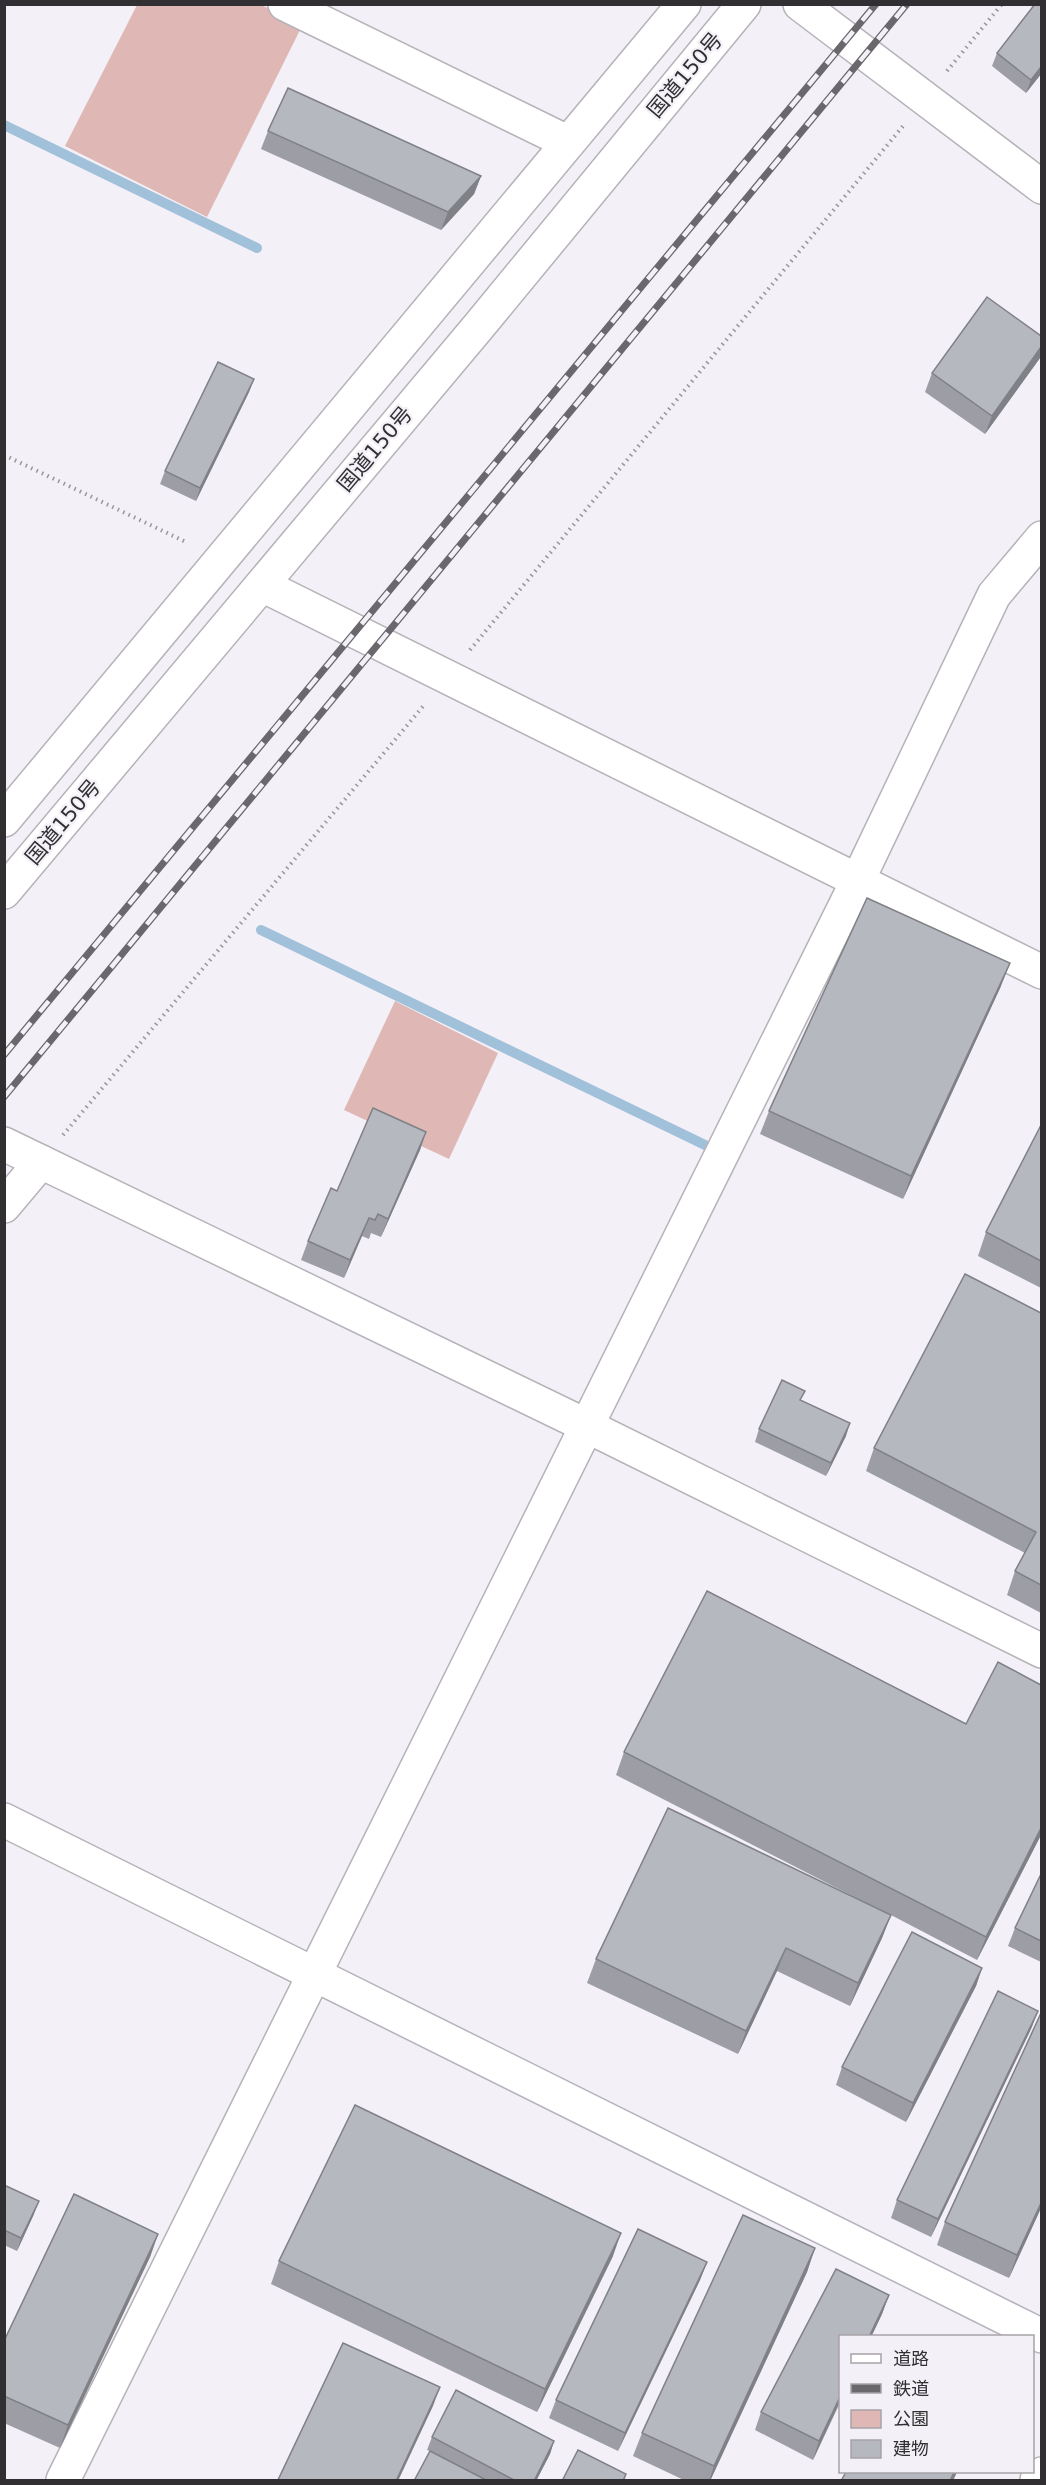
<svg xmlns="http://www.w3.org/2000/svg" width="1046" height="2485" viewBox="0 0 1046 2485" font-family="'DejaVu Sans','Noto Sans JP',sans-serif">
  <rect width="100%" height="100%" fill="#f4f0f7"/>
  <g fill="#dfb8b6">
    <polygon points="137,5 261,5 303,24 207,217 65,146"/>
    <polygon points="395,1001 498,1053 449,1159 344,1110"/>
  </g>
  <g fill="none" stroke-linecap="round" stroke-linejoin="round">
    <g stroke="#a1c0da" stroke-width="10">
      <polyline points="4,125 257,248"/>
      <polyline points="261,930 705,1145"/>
    </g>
    <defs>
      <g id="minor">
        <polyline points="285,4 567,142"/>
        <polyline points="800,4 1042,187"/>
        <polyline points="262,585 1042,972"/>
        <polyline points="4,1144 587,1426 1042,1651"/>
        <polyline points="4,1206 41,1162"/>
        <polyline points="4,1820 1042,2336"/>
        <polyline points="63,2480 858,880 994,595 1042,538"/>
        <polyline points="1037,2480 1042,2474"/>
      </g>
      <g id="trunk">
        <polyline points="4,820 684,4"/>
        <polyline points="4,892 479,326 744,4"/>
      </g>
    </defs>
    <use href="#minor" stroke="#b6b2b9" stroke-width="36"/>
    <use href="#trunk" stroke="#b6b2b9" stroke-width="36"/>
    <g stroke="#99969b" stroke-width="4" stroke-dasharray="1.5 4.5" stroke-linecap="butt">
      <polyline points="947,71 1002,4"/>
      <polyline points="4,455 188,543"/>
      <polyline points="470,650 903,126"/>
      <polyline points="63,1135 425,704"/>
    </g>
    <use href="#minor" stroke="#fff" stroke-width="33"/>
    <use href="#trunk" stroke="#fff" stroke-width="33"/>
    <defs>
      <g id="rail">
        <polyline points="4,1055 876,4"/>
        <polyline points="4,1097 907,4"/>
      </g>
    </defs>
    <use href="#rail" stroke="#6b686d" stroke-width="7"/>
    <use href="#rail" stroke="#f4f0f7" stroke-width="4.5" stroke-dasharray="14" stroke-linecap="butt"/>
  </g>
  <g fill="#9d9ea5">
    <polygon points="997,53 1041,74 1026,93 992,66"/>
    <polygon points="268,131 481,176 474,194 441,230 261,149"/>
    <polygon points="1040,358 985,434 925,392 932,373"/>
    <polygon points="254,379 249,392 196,501 160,484 165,471"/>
    <polygon points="1001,986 903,1199 760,1134 769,1111"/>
    <polygon points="1041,1125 1041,1288 978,1256 986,1232"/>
    <polygon points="426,1132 420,1150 381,1237 371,1233 369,1239 362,1236 344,1278 301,1260 308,1241 337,1191"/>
    <polygon points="1041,1313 1041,1613 1007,1595 1015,1571 1025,1553 866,1471 874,1448"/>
    <polygon points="759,1429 846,1436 826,1476 755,1442"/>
    <polygon points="624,1752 1041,1835 977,1960 891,1915 882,1938 850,2006 777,1971 738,2054 587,1983 596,1959 874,1907 616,1775"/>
    <polygon points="1041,1874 1041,1962 1008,1946 1015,1928"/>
    <polygon points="982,1968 976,1986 906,2122 836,2085 842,2067"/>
    <polygon points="1038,2011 1031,2029 931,2237 891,2218 897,2200"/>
    <polygon points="4,2185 34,2214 17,2251 4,2245"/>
    <polygon points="1041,2208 1009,2278 937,2245 945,2222"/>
    <polygon points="158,2234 150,2257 60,2448 4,2423 4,2341"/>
    <polygon points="815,2248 807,2272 710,2481 686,2481 633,2456 642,2433"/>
    <polygon points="613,2256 537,2412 271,2284 279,2261"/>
    <polygon points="707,2262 700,2280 618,2451 549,2418 556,2400"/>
    <polygon points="889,2295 882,2314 813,2460 755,2430 761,2412"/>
    <polygon points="432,2437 554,2441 550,2454 536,2481 414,2481 430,2451 427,2450"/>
  </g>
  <g fill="#7f8186">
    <polygon points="1041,67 1041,74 1026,93 1031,80"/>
    <polygon points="481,176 474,194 441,230 448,212"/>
    <polygon points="1041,347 1041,354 1040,358 985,434 992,416"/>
    <polygon points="254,379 249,392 196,501 200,488"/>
    <polygon points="1010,963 1001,986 903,1199 911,1176"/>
    <polygon points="426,1132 420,1150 381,1237 388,1219"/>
    <polygon points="369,1218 362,1236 344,1278 350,1260"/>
    <polygon points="850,1423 846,1436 826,1476 831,1463"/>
    <polygon points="1041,1828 1041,1835 977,1960 986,1937"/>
    <polygon points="891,1915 882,1938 850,2006 858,1983"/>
    <polygon points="786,1948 777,1971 738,2054 746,2031"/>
    <polygon points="982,1968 976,1986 906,2122 913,2103"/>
    <polygon points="1038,2011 1031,2029 931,2237 938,2219"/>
    <polygon points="39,2201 34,2214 17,2251 21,2238"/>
    <polygon points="1041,2203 1041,2208 1009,2278 1017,2255"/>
    <polygon points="621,2233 613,2256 537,2412 545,2389"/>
    <polygon points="158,2234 150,2257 60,2448 68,2425"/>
    <polygon points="815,2248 807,2272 710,2481 709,2481 714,2466"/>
    <polygon points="707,2262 700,2280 618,2451 625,2433"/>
    <polygon points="889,2295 882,2314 871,2337 869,2337"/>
    <polygon points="440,2387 433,2406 398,2481 396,2481"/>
    <polygon points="840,2397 840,2401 813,2460 819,2441"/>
    <polygon points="554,2441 550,2454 536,2481 534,2481"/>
    <polygon points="954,2472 957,2472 953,2481 950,2481"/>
  </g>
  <g fill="#b6b8c0" stroke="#7f8186" stroke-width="1.5">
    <polygon points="1035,4 1041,4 1041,67 1031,80 997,53"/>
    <polygon points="288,88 481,176 448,212 268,131"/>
    <polygon points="987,297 1041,336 1041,347 992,416 932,373"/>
    <polygon points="218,362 254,379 200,488 165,471"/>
    <polygon points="867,898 1010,963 911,1176 769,1111"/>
    <polygon points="373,1108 426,1132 388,1219 378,1214 375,1220 369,1218 350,1260 308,1241 331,1188 337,1191"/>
    <polygon points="1041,1125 1041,1261 986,1232"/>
    <polygon points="965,1274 1041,1313 1041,1585 1015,1571 1036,1532 874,1448"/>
    <polygon points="782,1380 805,1391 800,1400 850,1423 831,1463 759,1429"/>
    <polygon points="707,1591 966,1724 998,1662 1041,1685 1041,1828 986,1937 624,1752"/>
    <polygon points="668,1808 891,1915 858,1983 786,1948 746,2031 596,1959"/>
    <polygon points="1041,1874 1041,1941 1015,1928"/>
    <polygon points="912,1932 982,1968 913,2103 842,2067"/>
    <polygon points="998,1991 1038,2011 938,2219 897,2200"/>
    <polygon points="1041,2013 1041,2203 1017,2255 945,2222"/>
    <polygon points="355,2105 621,2233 545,2389 279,2261"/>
    <polygon points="4,2185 39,2201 21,2238 4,2230"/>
    <polygon points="74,2194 158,2234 68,2425 4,2396 4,2341"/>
    <polygon points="743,2215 815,2248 714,2466 642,2433"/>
    <polygon points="638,2229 707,2262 625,2433 556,2400"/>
    <polygon points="836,2269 889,2295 869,2337 840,2337 840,2397 819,2441 761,2412"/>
    <polygon points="343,2343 440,2387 396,2481 280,2481 278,2480"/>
    <polygon points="456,2390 554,2441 534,2481 516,2481 432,2437"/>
    <polygon points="578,2450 626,2474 623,2481 562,2481"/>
    <polygon points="430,2451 488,2481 414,2481"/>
    <polygon points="846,2472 954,2472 950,2481 841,2481"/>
  </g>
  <g text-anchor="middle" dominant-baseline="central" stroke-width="4.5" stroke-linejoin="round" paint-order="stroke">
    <g font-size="21" fill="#312f32" stroke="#f4f0f7">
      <text transform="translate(685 75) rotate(-50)">国道150号</text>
      <text transform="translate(375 449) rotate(-50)">国道150号</text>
      <text transform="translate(63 822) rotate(-50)">国道150号</text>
    </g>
  </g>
  <rect width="1046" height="2485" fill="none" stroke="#312f32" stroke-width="12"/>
  <rect x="839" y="2335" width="195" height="138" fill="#f4f0f7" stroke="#a6a3a8" stroke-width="1.5"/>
  <rect x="851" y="2354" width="30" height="9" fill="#ffffff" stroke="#a6a3a8" stroke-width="1.5"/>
  <text x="893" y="2365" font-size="18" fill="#312f32">道路</text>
  <rect x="851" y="2384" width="30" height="9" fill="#6b686d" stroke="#a6a3a8" stroke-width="1.5"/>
  <text x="893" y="2395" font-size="18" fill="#312f32">鉄道</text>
  <rect x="851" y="2410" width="30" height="18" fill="#dfb8b6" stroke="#a6a3a8" stroke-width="1.5"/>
  <text x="893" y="2425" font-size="18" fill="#312f32">公園</text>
  <rect x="851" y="2440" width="30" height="18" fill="#b6b8c0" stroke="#a6a3a8" stroke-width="1.5"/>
  <text x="893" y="2455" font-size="18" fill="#312f32">建物</text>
</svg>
